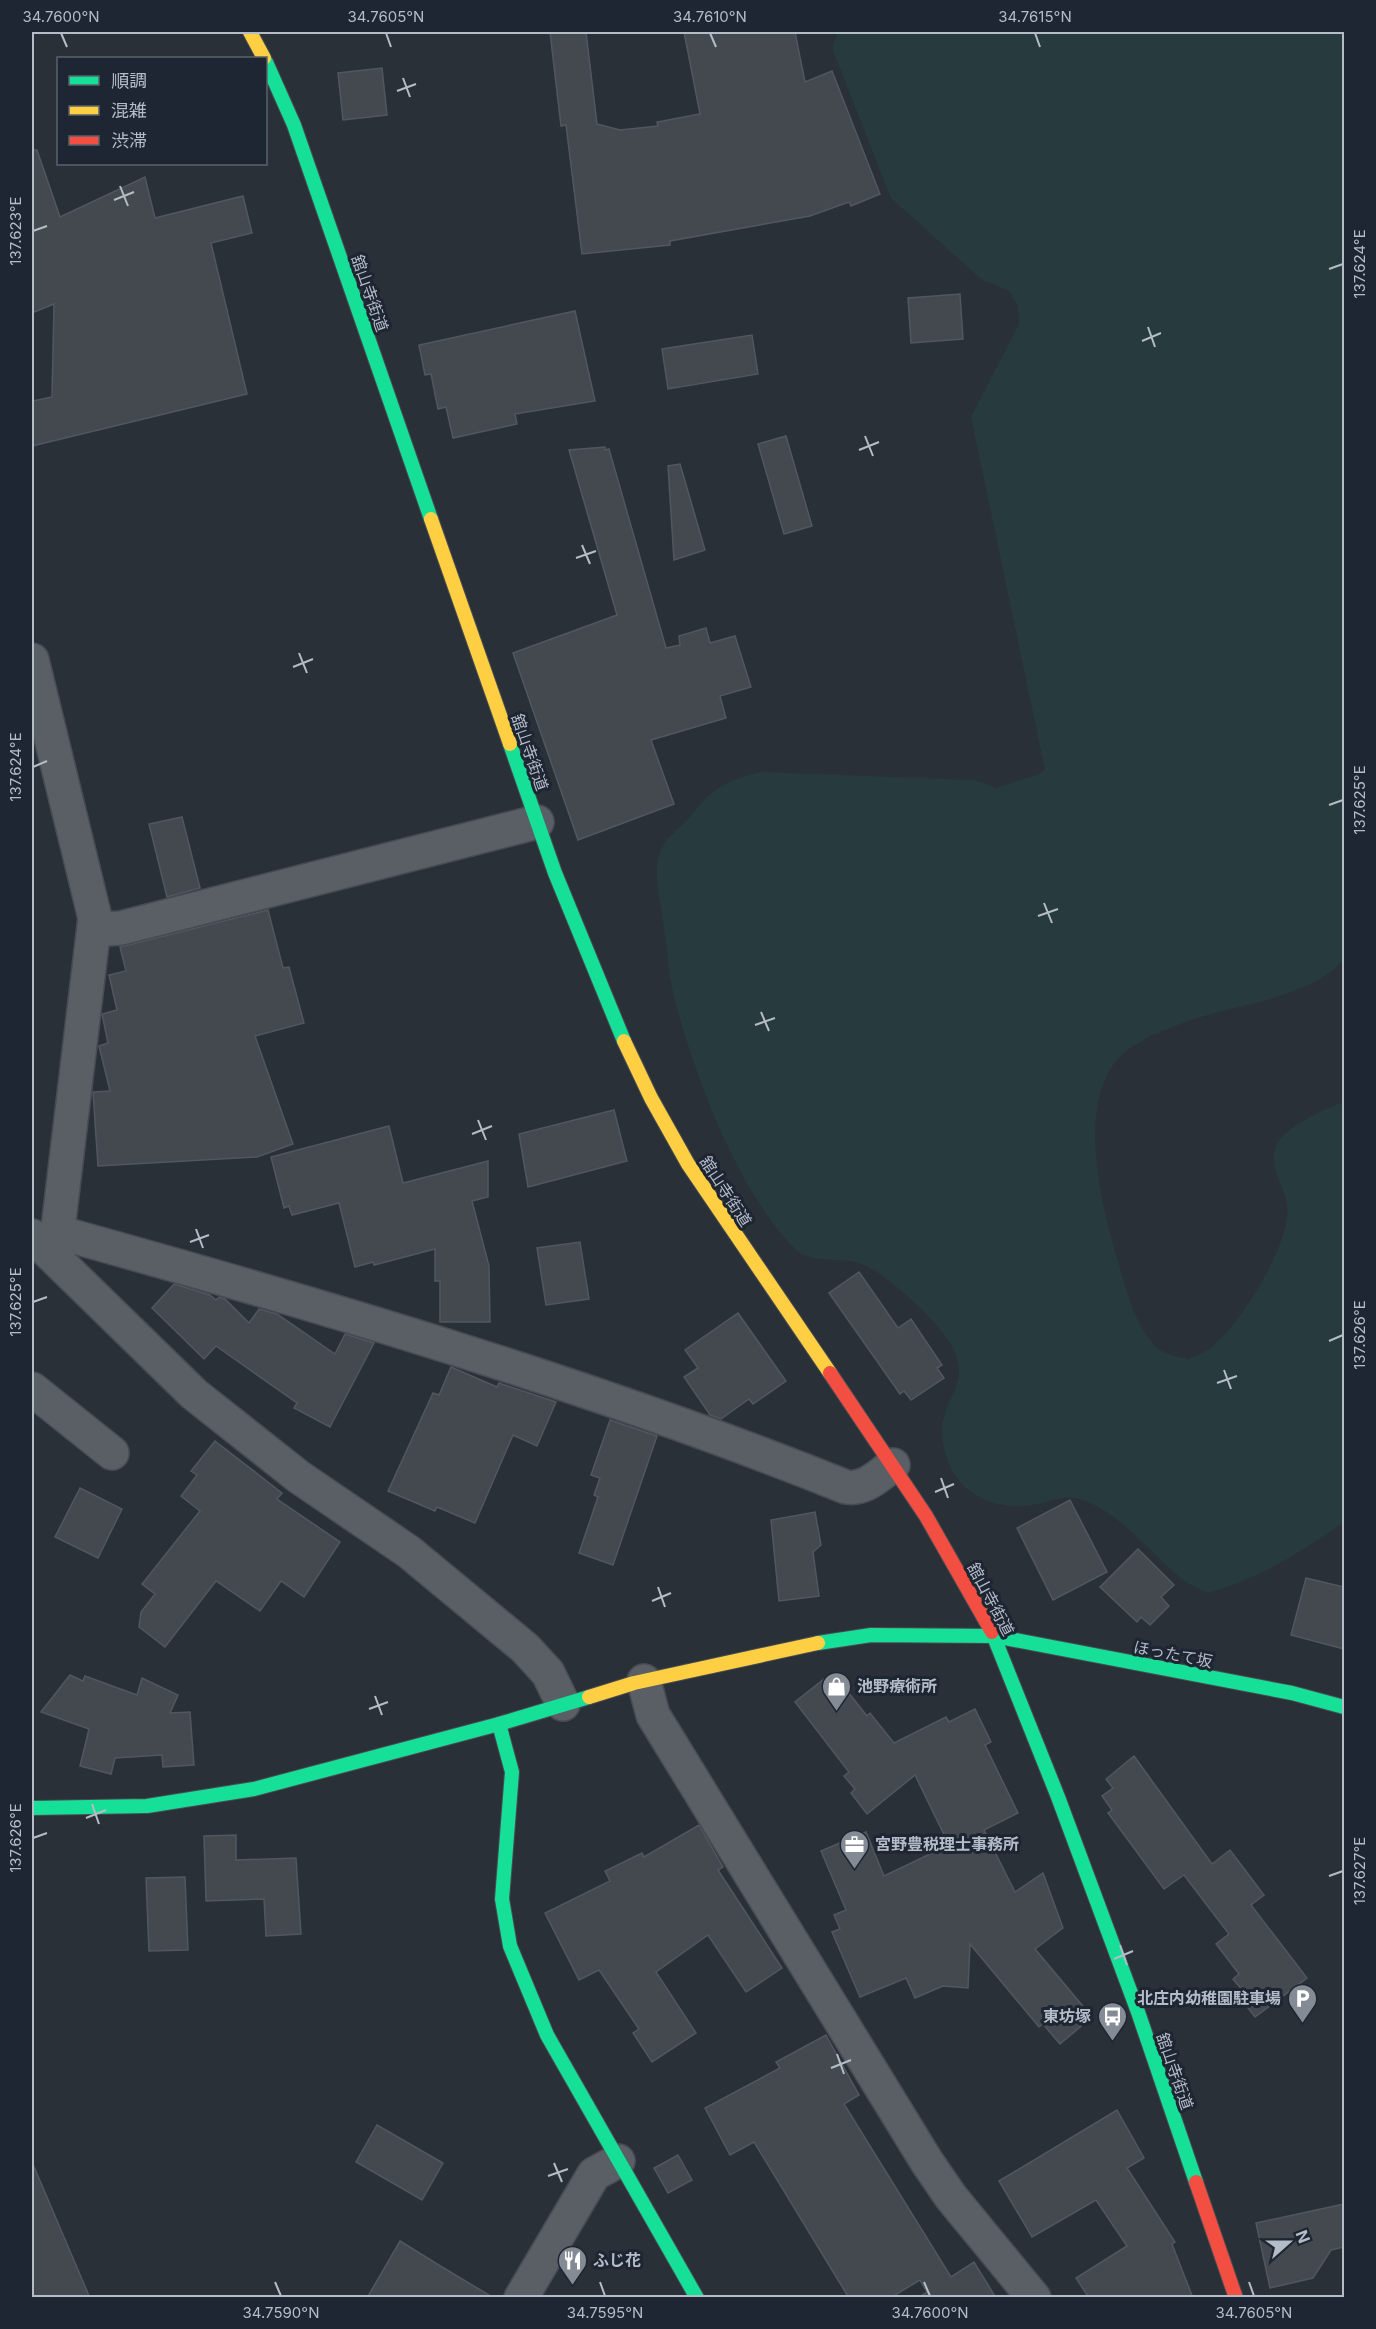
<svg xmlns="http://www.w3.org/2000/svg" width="1376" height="2329" viewBox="0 0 1376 2329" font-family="Inter,'Noto Sans JP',sans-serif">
  <rect width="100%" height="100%" fill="#2a3037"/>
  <path fill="#273a3d" d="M838,32H1344V959C1322,986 1276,998 1243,1006C1210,1013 1137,1034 1116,1061C1076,1113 1103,1211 1120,1268C1127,1293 1140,1342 1166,1353C1173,1356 1181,1357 1188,1359C1195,1356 1203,1353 1209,1349C1239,1327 1293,1242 1287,1203C1284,1185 1268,1168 1276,1146C1284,1127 1326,1108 1344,1102V1522C1302,1551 1258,1580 1208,1593C1199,1588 1189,1585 1182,1579C1152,1555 1117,1509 1079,1499C1064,1495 1052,1501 1038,1504C1014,1509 983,1505 965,1487C947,1470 938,1440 944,1416C948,1400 959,1388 959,1371C959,1357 952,1344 943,1333C929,1314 884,1272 862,1264C841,1256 811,1265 794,1248C738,1191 694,1075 674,997C668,973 667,946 663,921C660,899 652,870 661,850C666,838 675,832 684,823C691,817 696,808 703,801C719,784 739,777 761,772L974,780L996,788L1039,774L1045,770L971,417L1019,324L1018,306L1009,291L981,279L891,198L832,48Z"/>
  <g fill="#44494f" stroke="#52575f" stroke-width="1.5">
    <polygon points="550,32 586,32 597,124 620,130 658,126 657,122 700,114 684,32 795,32 805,82 832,71 880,194 851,206 849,202 810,216 670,241 670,245 582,254 566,125 561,126"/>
    <polygon points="382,68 387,115 343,120 338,73"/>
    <polygon points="32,150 37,150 60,217 145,177 155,218 243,196 252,233 211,243 247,394 32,446 32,401 52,397 54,304 32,313"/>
    <polygon points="960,294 963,339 911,343 908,298"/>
    <polygon points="575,311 595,401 515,414 517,424 453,438 446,407 438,409 431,374 425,375 419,345"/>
    <polygon points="752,335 758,374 668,389 662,349"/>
    <polygon points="786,436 812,526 784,534 758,444"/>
    <polygon points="605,447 605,450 609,449 666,648 680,645 679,636 706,628 710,643 735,636 751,687 720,696 726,718 651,740 674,804 578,840 513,653 617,615 569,450"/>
    <polygon points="680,464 705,550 674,560 668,466"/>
    <polygon points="182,817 200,888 167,897 149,824"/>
    <polygon points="268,910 283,968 289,967 304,1023 255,1036 293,1144 257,1157 98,1166 93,1092 110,1091 99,1046 108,1043 102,1014 117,1010 109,975 126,971 120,947"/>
    <polygon points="614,1110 627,1161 528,1187 519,1134"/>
    <polygon points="389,1126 403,1183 488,1161 488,1197 472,1201 489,1266 490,1322 440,1322 440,1281 435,1281 435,1249 374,1265 373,1262 355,1267 339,1203 292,1215 289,1206 284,1208 271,1157"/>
    <polygon points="580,1242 589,1299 546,1305 537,1248"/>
    <polygon points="859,1272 898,1328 911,1319 942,1365 937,1368 944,1378 911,1400 904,1391 900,1394 829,1293"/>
    <polygon points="174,1284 210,1295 216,1300 219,1297 225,1299 249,1323 259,1309 277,1314 335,1354 345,1334 374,1343 330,1427 294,1408 297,1403 216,1346 204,1359 152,1308"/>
    <polygon points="738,1313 786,1381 753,1404 749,1399 721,1419 710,1415 684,1377 698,1368 685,1350"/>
    <polygon points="451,1367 497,1387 499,1383 556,1402 537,1446 513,1435 475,1523 437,1507 435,1511 388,1491 433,1393 439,1395"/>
    <polygon points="610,1420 657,1436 613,1565 579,1553 598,1497 594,1495 600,1478 591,1475"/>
    <polygon points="215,1441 282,1493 277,1499 340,1542 304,1597 281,1581 260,1611 216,1581 165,1647 139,1627 141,1612 155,1594 142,1584 200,1511 181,1496 197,1475 191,1471"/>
    <polygon points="80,1488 122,1509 98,1558 55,1537"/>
    <polygon points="1070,1500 1107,1572 1053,1600 1017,1528"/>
    <polygon points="815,1512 821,1545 813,1552 819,1596 779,1601 771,1520"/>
    <polygon points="1138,1549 1174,1585 1161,1597 1169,1606 1150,1625 1141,1617 1137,1622 1100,1587"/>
    <polygon points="1306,1578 1344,1587 1344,1649 1291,1635"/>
    <polygon points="70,1675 83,1681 85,1676 137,1695 142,1678 178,1695 170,1713 190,1712 194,1765 163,1767 162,1755 115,1758 111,1774 80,1766 89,1729 41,1712"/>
    <polygon points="837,1678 867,1716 870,1713 894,1743 946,1717 949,1722 975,1709 991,1742 985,1745 1018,1813 984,1830 1015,1892 1043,1873 1063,1928 1035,1949 1092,2017 1060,2044 1043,2024 1039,2027 970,1944 968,1988 943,1986 915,1998 906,1978 860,1997 832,1932 840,1929 834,1915 846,1910 821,1851 866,1832 884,1876 949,1845 915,1775 867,1814 851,1793 855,1789 844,1776 849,1772 795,1702 824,1679 829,1686"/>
    <polygon points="1134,1756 1212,1864 1230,1850 1264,1895 1251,1905 1307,1978 1255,2017 1238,1995 1243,1991 1233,1979 1239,1974 1216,1944 1229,1934 1184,1875 1164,1889 1108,1813 1112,1810 1102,1796 1113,1788 1106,1779"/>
    <polygon points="699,1825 723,1867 718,1870 782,1968 746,1992 708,1935 656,1972 696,2033 652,2062 633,2033 639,2029 599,1970 579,1980 545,1913 610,1881 605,1871 642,1853 644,1857"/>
    <polygon points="236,1835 236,1860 296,1858 301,1934 266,1936 264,1899 206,1901 204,1836"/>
    <polygon points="185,1877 188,1950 149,1951 146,1878"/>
    <polygon points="826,2035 859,2095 844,2104 951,2277 974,2262 996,2298 918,2298 927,2292 920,2280 890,2298 849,2298 754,2142 730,2155 705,2108 780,2068 776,2062"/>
    <polygon points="1117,2110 1144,2158 1127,2168 1175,2242 1172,2244 1193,2298 1089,2298 1076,2278 1127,2246 1096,2200 1032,2237 999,2181"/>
    <polygon points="377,2125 443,2163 422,2200 356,2162"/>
    <polygon points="678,2155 692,2180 668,2193 654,2168"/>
    <polygon points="32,2162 90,2298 32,2298"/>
    <polygon points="1344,2204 1344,2247 1331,2250 1313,2278 1270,2288 1256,2223"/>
    <polygon points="400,2241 442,2267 494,2298 367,2298"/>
  </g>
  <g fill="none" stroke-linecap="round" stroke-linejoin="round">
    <defs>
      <g id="street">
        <polyline points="32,660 95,918 55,1254"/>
        <polyline points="94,930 121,928 537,822"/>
        <path d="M57,1232C324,1306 589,1384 846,1487C865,1490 878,1476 893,1465"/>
        <polyline points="32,1236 194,1394 299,1477 409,1552 525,1648 548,1673 563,1704"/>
        <polyline points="32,1389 112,1453"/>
        <polyline points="644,1681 653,1715 927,2162 951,2197 1034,2298"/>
        <polyline points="521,2298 594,2174 618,2161"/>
      </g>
      <g id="fast">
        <polyline points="266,62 294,125 431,519"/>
        <polyline points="510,744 555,873 624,1041"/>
        <polyline points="992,1632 1058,1797 1138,2012 1196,2182"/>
        <polyline points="818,1643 871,1635 994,1636 1292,1693 1344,1707"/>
        <polyline points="499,1724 512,1772 502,1899 510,1946 547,2035 697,2298"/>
        <polyline points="32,1808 147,1806 254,1789 499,1724 589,1697"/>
      </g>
      <g id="slow">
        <polyline points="250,32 264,58"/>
        <polyline points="431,519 510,744"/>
        <polyline points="624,1041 651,1098 688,1164 830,1373"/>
        <polyline points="589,1697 634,1683 818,1643"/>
      </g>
      <g id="jam">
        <polyline points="830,1373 926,1516 992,1632"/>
        <polyline points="1196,2182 1236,2298"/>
      </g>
    </defs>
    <use href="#street" stroke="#484c52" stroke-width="36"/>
    <use href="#fast" stroke="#484c52" stroke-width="16"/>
    <use href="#slow" stroke="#484c52" stroke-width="16"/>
    <use href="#jam" stroke="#484c52" stroke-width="16"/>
    <use href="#street" stroke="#5a5e65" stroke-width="33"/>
    <use href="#fast" stroke="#16e098" stroke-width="14"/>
    <use href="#slow" stroke="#ffcf43" stroke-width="14"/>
    <use href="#jam" stroke="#f24e42" stroke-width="14"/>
  </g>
  <path fill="none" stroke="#b4bcc8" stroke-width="2" d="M61,33L67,47M386,33L391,47M710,33L716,47M1035,33L1040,47M403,78L410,97M397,91L416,84M120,186L128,206M114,200L134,192M33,231L47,226M1329,269L1343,264M1148,327L1155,347M1142,341L1161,333M865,436L873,456M859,450L879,442M582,545L590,564M576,558L596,551M299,653L307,673M293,667L313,659M33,767L47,761M1329,805L1343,800M1044,903L1052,923M1038,916L1058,909M761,1012L769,1031M755,1025L775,1018M478,1120L486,1140M472,1134L492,1126M196,1229L203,1248M190,1242L209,1235M33,1302L47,1297M1329,1341L1343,1335M1224,1370L1231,1389M1217,1383L1237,1376M941,1478L948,1498M935,1492L954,1484M658,1587L665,1607M652,1601L671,1593M375,1696L382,1715M369,1709L388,1702M92,1804L99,1824M86,1818L106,1810M33,1838L47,1833M1329,1876L1343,1871M1120,1945L1127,1965M1114,1959L1133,1951M837,2054L844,2074M831,2068L851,2060M554,2163L562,2182M548,2176L568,2169M275,2282L281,2296M600,2282L605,2296M924,2282L930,2296M1249,2282L1254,2296"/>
  <defs>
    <symbol id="shop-pin" viewBox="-11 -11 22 30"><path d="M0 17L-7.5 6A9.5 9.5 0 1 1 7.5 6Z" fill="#848b95" stroke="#1d2632"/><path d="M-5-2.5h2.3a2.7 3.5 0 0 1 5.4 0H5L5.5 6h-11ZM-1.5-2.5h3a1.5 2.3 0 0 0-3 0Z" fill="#fff"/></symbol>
    <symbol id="office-pin" viewBox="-11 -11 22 30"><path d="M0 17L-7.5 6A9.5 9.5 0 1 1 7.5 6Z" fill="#848b95" stroke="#1d2632"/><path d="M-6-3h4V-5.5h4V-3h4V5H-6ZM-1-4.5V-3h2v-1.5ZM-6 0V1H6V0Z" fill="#fff"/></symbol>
    <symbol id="parking-pin" viewBox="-11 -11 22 30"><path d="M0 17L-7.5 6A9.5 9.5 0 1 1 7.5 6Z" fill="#848b95" stroke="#1d2632"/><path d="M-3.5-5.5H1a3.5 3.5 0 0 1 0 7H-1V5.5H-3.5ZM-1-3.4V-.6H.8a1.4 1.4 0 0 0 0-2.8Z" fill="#fff"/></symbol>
    <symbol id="bus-pin" viewBox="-11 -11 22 30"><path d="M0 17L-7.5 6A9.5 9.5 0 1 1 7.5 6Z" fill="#848b95" stroke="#1d2632"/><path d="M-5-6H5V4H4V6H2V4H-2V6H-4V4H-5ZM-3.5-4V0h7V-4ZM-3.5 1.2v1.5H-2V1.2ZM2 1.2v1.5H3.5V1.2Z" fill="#fff"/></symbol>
    <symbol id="restaurant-pin" viewBox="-11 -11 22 30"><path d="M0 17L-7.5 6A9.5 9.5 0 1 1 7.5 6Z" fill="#848b95" stroke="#1d2632"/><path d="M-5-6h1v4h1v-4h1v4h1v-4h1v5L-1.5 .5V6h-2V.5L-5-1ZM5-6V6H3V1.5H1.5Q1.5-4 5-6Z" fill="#fff"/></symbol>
  </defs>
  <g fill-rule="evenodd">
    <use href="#shop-pin" x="820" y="1670" width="33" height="45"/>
    <use href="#office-pin" x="838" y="1828" width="33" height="45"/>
    <use href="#parking-pin" x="1286" y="1982" width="33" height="45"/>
    <use href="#bus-pin" x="1096" y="2000" width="33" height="45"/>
    <use href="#restaurant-pin" x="556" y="2244" width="33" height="45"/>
  </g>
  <g text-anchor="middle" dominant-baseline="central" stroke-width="6" stroke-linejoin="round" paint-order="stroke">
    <g font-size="16" fill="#b4bcc8" stroke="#1d2632">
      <text transform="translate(370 293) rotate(71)">舘山寺街道</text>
      <text transform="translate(530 752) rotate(71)">舘山寺街道</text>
      <text transform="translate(726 1191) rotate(57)">舘山寺街道</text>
      <text transform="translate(991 1599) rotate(62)">舘山寺街道</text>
      <text transform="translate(1173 1654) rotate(11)">ほったて坂</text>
      <text transform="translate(1175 2071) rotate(71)">舘山寺街道</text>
    </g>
    <g font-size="16" font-weight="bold" fill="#b4bcc8" stroke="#1d2632" text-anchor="start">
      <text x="857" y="1686">池野療術所</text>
      <text x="875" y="1844">宮野豊税理士事務所</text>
      <text x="1281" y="1998" text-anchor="end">北庄内幼稚園駐車場</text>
      <text x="1091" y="2016" text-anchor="end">東坊塚</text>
      <text x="593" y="2260">ふじ花</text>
    </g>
  </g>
  <rect width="1376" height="2329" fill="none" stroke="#1d2632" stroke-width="66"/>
  <rect x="57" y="57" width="210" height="108" fill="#1d2632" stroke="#59626e" stroke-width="1.5"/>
  <rect x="69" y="76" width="30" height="9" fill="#16e098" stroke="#59626e" stroke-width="1.5"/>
  <text x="111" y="87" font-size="18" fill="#b4bcc8">順調</text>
  <rect x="69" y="106" width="30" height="9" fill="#ffcf43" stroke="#59626e" stroke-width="1.5"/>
  <text x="111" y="117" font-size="18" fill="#b4bcc8">混雑</text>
  <rect x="69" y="136" width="30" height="9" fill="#f24e42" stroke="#59626e" stroke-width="1.5"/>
  <text x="111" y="147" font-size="18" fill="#b4bcc8">渋滞</text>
  <g transform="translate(1289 2242) rotate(69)" stroke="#1d2632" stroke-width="4.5" paint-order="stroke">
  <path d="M0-4.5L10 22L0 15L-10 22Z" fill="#b4bcc8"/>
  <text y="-9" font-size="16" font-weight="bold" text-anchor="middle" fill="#b4bcc8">N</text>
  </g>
  <rect x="33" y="33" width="1310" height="2263" fill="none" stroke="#b4bcc8" stroke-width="2"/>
  <g font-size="15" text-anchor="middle" fill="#b4bcc8">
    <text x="61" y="22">34.7600°N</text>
    <text x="386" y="22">34.7605°N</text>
    <text x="710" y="22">34.7610°N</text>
    <text x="1035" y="22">34.7615°N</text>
    <text transform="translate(16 231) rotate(-90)" y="5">137.623°E</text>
    <text transform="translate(1360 264) rotate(-90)" y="5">137.624°E</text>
    <text transform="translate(16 767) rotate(-90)" y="5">137.624°E</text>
    <text transform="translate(1360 800) rotate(-90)" y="5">137.625°E</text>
    <text transform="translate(16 1302) rotate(-90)" y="5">137.625°E</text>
    <text transform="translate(1360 1335) rotate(-90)" y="5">137.626°E</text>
    <text transform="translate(16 1838) rotate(-90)" y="5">137.626°E</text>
    <text transform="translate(1360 1871) rotate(-90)" y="5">137.627°E</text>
    <text x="281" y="2318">34.7590°N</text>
    <text x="605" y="2318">34.7595°N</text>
    <text x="930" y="2318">34.7600°N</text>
    <text x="1254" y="2318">34.7605°N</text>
  </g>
</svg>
